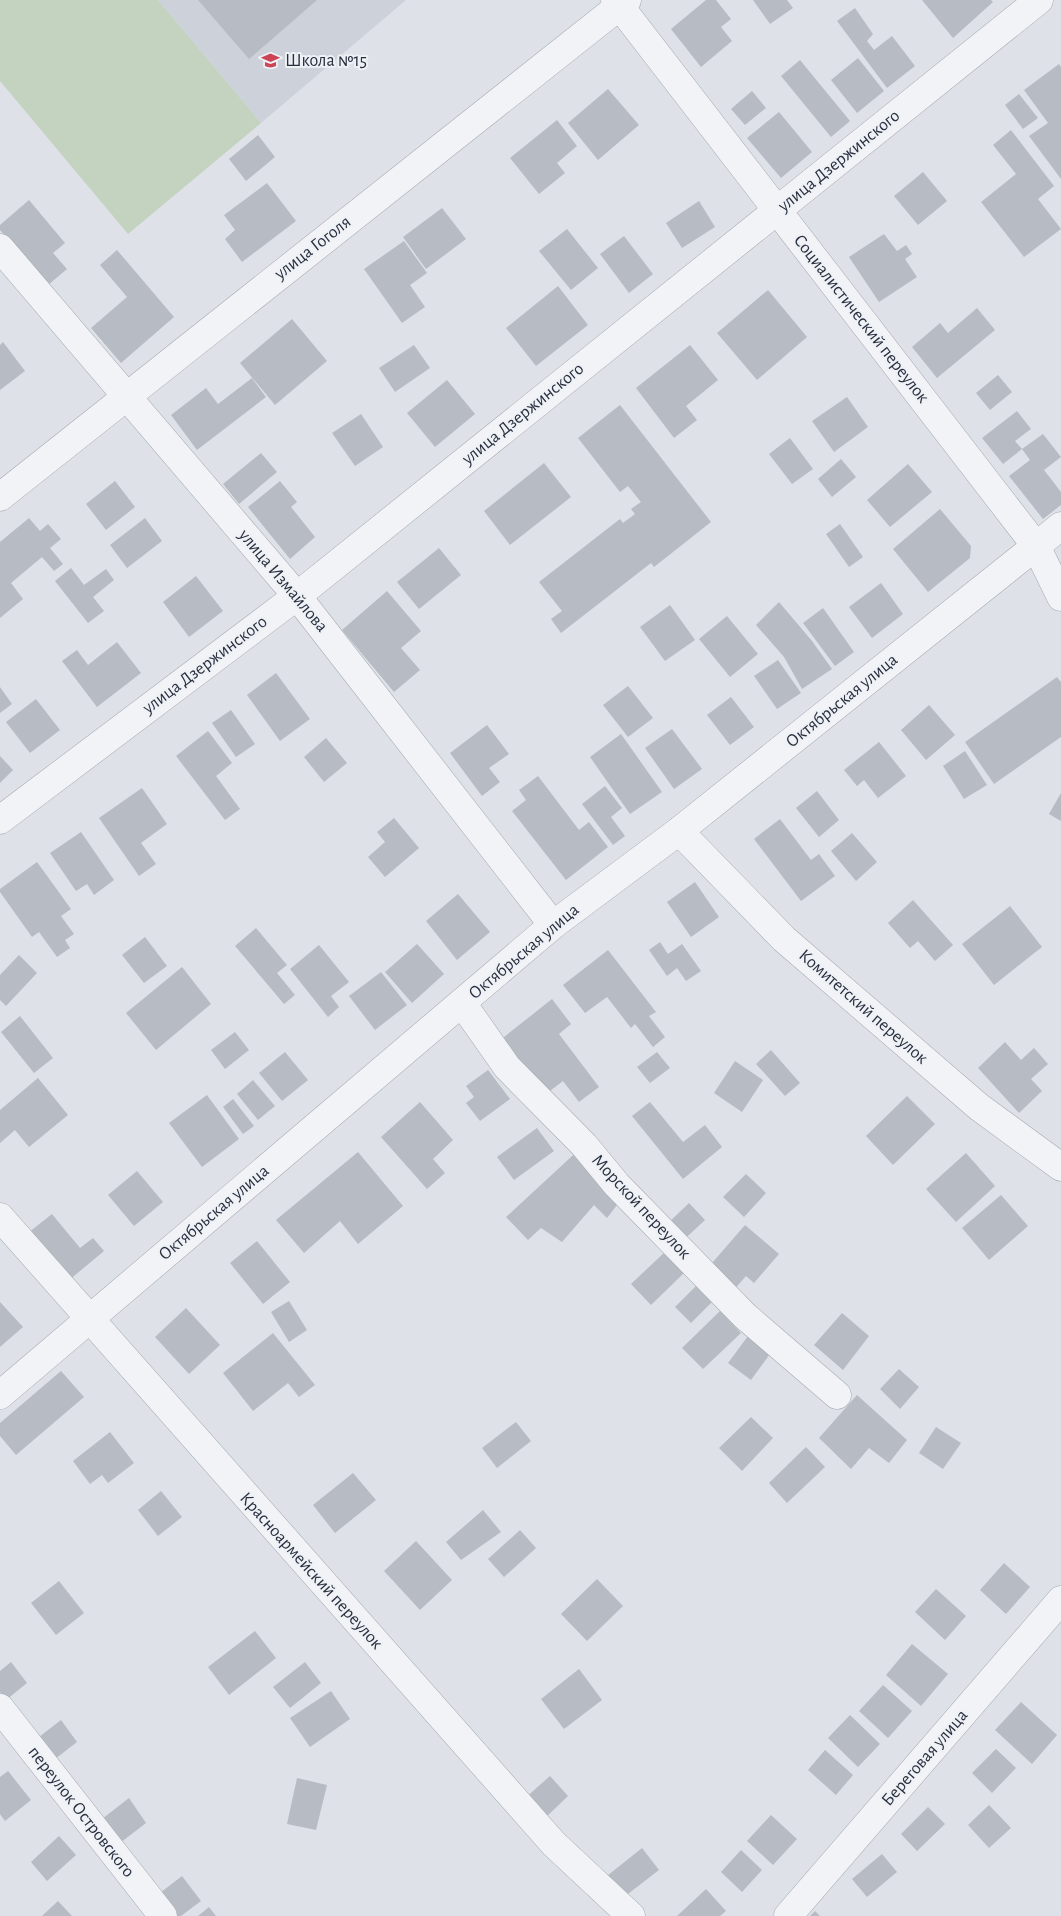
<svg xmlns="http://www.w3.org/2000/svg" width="1061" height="1916" viewBox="0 0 1061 1916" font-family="'Alegreya Sans',sans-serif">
  <rect width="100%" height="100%" fill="#dee2e8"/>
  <polygon fill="#cdd1da" points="158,0 406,0 261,123"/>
  <polygon fill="#c4d2c0" points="0,0 158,0 261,123 128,234 0,81"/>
  <g fill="#b6bbc4">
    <polygon points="198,0 317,0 249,59"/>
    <polygon points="706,0 716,0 731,19 721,27 732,41 701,67 671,29"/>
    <polygon points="753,0 787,0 793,8 770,24"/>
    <polygon points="922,0 991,0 993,2 953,38"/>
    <polygon points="855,8 873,34 867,41 874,50 892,36 915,66 887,88 837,21"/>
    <polygon points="858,58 884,91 857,113 831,80"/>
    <polygon points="800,60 850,121 831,137 781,76"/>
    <polygon points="1059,64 1061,67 1061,179 1029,136 1048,123 1024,90"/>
    <polygon points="608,89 639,125 598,160 568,123"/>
    <polygon points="752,91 766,108 745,125 731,109"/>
    <polygon points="1019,94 1038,118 1023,129 1005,105"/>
    <polygon points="779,112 812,152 781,178 747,138"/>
    <polygon points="557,120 577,146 557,163 565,173 539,194 510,158"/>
    <polygon points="1011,130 1054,186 1038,199 1061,229 1024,257 981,202 1016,174 993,145"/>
    <polygon points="258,135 275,157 246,181 229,159"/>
    <polygon points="923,172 947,201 918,225 894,196"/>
    <polygon points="267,183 296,221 242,262 225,239 235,230 224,215"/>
    <polygon points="29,200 65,243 53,253 67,269 48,285 0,230 0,225"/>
    <polygon points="699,201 715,227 682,248 666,223"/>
    <polygon points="442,208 466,239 426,269 403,237"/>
    <polygon points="567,229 598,268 571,290 539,251"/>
    <polygon points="884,234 897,251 906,245 912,254 905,259 917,277 879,302 849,257"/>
    <polygon points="624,236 653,274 629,293 600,254"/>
    <polygon points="404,241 427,273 410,285 425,307 402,323 364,269"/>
    <polygon points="117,250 174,317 121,363 91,328 127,297 100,265"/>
    <polygon points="558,286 588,325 536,366 506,328"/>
    <polygon points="768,290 807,337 757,380 717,333"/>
    <polygon points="977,308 995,330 937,378 912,347 940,323 948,333"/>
    <polygon points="292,319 327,361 275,405 240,363"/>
    <polygon points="3,342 25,371 0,390 0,345"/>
    <polygon points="414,345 430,368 395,392 379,368"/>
    <polygon points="690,345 718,380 686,406 697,420 674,438 636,388"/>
    <polygon points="998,375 1012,392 990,410 976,393"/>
    <polygon points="252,378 266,397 197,450 171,415 206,388 218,404"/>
    <polygon points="447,380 475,414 435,447 407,413"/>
    <polygon points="847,397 868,427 834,452 812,421"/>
    <polygon points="620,405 711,522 654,567 651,563 561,633 551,619 562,611 539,582 620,519 623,523 635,514 631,509 641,502 628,486 620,492 578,438"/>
    <polygon points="1017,411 1031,429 1015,441 1022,449 1003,464 982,438"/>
    <polygon points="361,414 383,447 355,466 332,433"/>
    <polygon points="1043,434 1061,457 1044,470 1061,492 1061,505 1043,519 1009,476 1030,460 1022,449"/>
    <polygon points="790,438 813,469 792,484 769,454"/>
    <polygon points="261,453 277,472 239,504 223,484"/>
    <polygon points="841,459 856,477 832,497 818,479"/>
    <polygon points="544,463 571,497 510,545 484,511"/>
    <polygon points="908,464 932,492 890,527 867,500"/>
    <polygon points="115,481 135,507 106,530 86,504"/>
    <polygon points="280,481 297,502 291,507 315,537 290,559 248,507"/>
    <polygon points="940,509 971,546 970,558 928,592 893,549"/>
    <polygon points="29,518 40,531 48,524 61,539 50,548 63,564 54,571 42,557 11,583 23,599 0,618 0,542"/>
    <polygon points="145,518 162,541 127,568 110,545"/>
    <polygon points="840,524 863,557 849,567 826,534"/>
    <polygon points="439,548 461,575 419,609 397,582"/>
    <polygon points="71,568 84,585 106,569 114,580 93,597 104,611 88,623 55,581"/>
    <polygon points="196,576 223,611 189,637 163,602"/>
    <polygon points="881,583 903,614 872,638 849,607"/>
    <polygon points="387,591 421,631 401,648 420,670 394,692 342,630"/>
    <polygon points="779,602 812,641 832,669 802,689 784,657 756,625"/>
    <polygon points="670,605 695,640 665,661 640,627"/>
    <polygon points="823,608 854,652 835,666 803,623"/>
    <polygon points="727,616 758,654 730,677 699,639"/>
    <polygon points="117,642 141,673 97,707 62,661 77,650 88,665"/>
    <polygon points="778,660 801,693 777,709 754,676"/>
    <polygon points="276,673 310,719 280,741 247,695"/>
    <polygon points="1057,677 1061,682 1061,737 994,784 965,742"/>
    <polygon points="628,686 653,718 628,737 603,705"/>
    <polygon points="0,687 12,704 0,713"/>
    <polygon points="731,697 754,727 730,745 707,715"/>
    <polygon points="36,699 60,730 30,753 6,722"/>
    <polygon points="929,705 955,735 926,760 901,730"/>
    <polygon points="231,710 255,744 236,757 212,723"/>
    <polygon points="487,725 509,754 489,768 500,782 482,796 450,753"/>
    <polygon points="672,729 702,769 674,789 645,748"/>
    <polygon points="208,731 232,763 216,776 240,809 225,820 176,756"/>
    <polygon points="621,734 662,792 630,814 590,757"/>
    <polygon points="326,738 347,763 324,782 304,757"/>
    <polygon points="879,742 906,776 878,798 864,780 857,786 844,770"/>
    <polygon points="965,751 987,785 964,799 943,766"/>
    <polygon points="0,756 13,770 0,783"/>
    <polygon points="538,776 579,830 589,822 608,847 566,880 512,811 526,800 519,790"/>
    <polygon points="605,786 622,808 611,817 625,836 613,845 582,804"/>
    <polygon points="142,788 167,824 141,843 156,864 139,876 99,818"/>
    <polygon points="817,791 839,820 819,837 796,808"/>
    <polygon points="1061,793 1061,821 1049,814"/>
    <polygon points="394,818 419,848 385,877 368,857 385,842 377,832"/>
    <polygon points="780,819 811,860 819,854 835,876 801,901 754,839"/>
    <polygon points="81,832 114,880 94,895 87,884 76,891 50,853"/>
    <polygon points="852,833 877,862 856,881 831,851"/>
    <polygon points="37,862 71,909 61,916 74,934 65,940 70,948 57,957 39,932 32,937 0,892 0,889"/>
    <polygon points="695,882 719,917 691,937 667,902"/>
    <polygon points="458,894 490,932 457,960 426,921"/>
    <polygon points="913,900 953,945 935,961 918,941 910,948 888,923"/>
    <polygon points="1010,906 1042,947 994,985 962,944"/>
    <polygon points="256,928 287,965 277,973 295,995 284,1004 235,946"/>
    <polygon points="145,937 167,966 144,983 122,955"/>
    <polygon points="660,942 668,954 682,944 701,971 686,981 677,968 667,976 649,950"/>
    <polygon points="417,944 444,974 412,1003 385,972"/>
    <polygon points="319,945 349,982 331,996 339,1007 328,1017 290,969"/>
    <polygon points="608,950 656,1012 649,1016 665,1037 653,1047 635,1024 631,1028 607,997 585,1013 563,985"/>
    <polygon points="19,955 37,973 6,1006 0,1000 0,975"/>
    <polygon points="182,967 211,1004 156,1050 126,1013"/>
    <polygon points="381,972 407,1005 375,1030 349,996"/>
    <polygon points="552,999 571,1024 559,1034 599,1087 579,1102 563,1081 542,1097 499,1041"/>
    <polygon points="20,1016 53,1058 34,1073 1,1032"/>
    <polygon points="235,1032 249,1050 225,1069 211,1050"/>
    <polygon points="1005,1042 1021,1060 1034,1048 1048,1064 1031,1079 1042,1091 1019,1113 978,1068"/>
    <polygon points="771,1050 800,1083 785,1096 756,1064"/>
    <polygon points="285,1052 308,1080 282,1101 259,1073"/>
    <polygon points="657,1052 670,1068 650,1083 637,1067"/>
    <polygon points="735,1061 763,1080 742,1112 714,1093"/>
    <polygon points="488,1070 510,1099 480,1121 466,1103 474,1097 466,1086"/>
    <polygon points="38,1078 68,1115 29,1147 15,1130 0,1143 0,1110"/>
    <polygon points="253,1080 275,1106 258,1120 237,1094"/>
    <polygon points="207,1095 239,1139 202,1167 169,1123"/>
    <polygon points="907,1096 935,1124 893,1165 866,1136"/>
    <polygon points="233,1099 254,1126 243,1134 223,1107"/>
    <polygon points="420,1102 453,1140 433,1159 445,1173 427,1189 381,1137"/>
    <polygon points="650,1102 683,1142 705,1125 722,1147 683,1179 632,1116"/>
    <polygon points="537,1128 554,1151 514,1180 497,1157"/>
    <polygon points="584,1145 624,1196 607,1218 594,1205 562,1242 541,1228 528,1240 506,1217"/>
    <polygon points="358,1152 403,1206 358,1244 340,1221 304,1253 276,1220"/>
    <polygon points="966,1153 995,1186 956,1222 926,1189"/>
    <polygon points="137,1171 163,1202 134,1226 108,1195"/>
    <polygon points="746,1174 766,1193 744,1217 723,1197"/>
    <polygon points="1001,1195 1028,1226 989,1260 962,1228"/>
    <polygon points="689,1203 705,1220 677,1246 662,1229"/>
    <polygon points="52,1214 80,1248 93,1238 104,1251 68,1281 28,1233"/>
    <polygon points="745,1225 779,1254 754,1283 746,1276 732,1292 706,1270"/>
    <polygon points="257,1241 290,1282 263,1304 230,1263"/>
    <polygon points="666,1251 685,1272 651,1305 631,1284"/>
    <polygon points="698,1284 714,1300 691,1323 675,1307"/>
    <polygon points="289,1301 307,1330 289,1342 271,1312"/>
    <polygon points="0,1302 23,1327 0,1347"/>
    <polygon points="186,1308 220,1345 189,1374 155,1337"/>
    <polygon points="720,1311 741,1333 703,1369 682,1348"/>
    <polygon points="842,1313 869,1336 843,1370 814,1345"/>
    <polygon points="273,1333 315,1385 299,1397 288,1383 253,1411 223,1373"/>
    <polygon points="748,1336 770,1354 751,1380 728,1363"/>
    <polygon points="899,1369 919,1387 900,1409 880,1389"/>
    <polygon points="61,1371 84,1397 16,1455 0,1436 0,1423"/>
    <polygon points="857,1395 907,1440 889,1463 869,1448 851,1469 819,1438"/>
    <polygon points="751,1417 773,1438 742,1471 719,1448"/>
    <polygon points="516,1422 531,1441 497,1468 482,1448"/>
    <polygon points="936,1427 961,1443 943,1469 919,1453"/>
    <polygon points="110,1432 134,1463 108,1483 102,1475 90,1484 73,1461"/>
    <polygon points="806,1447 825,1467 787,1503 769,1483"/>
    <polygon points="353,1473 376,1500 335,1533 313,1505"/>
    <polygon points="161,1491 182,1517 158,1536 138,1510"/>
    <polygon points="483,1510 501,1532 461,1560 446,1542"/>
    <polygon points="520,1530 536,1548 504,1577 488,1559"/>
    <polygon points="416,1541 452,1580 420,1610 384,1571"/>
    <polygon points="1004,1563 1030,1587 1006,1614 980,1590"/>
    <polygon points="597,1579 623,1606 587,1641 561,1614"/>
    <polygon points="59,1581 84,1613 56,1635 31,1603"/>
    <polygon points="936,1589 966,1616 945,1640 915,1612"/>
    <polygon points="255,1631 276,1658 229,1695 208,1667"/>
    <polygon points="912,1644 948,1674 921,1706 886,1675"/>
    <polygon points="11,1662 27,1683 6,1700 0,1692 0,1671"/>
    <polygon points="305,1662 321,1683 290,1708 273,1687"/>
    <polygon points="579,1669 602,1700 564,1729 541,1699"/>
    <polygon points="883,1685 912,1711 888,1738 859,1711"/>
    <polygon points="331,1691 350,1719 310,1747 290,1718"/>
    <polygon points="1021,1702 1057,1735 1032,1764 995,1730"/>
    <polygon points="850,1715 880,1744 858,1767 828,1738"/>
    <polygon points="61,1720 77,1742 55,1759 39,1737"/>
    <polygon points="996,1749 1016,1768 992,1793 972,1773"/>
    <polygon points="825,1750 853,1775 836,1795 808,1770"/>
    <polygon points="8,1771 31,1800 5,1821 0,1814 0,1777"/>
    <polygon points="550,1776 568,1796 542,1821 524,1799"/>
    <polygon points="297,1778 327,1785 316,1830 287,1824"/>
    <polygon points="129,1798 146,1823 120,1843 102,1819"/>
    <polygon points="989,1805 1011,1828 989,1848 968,1825"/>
    <polygon points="928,1807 945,1824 917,1851 901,1834"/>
    <polygon points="771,1815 797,1839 773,1865 747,1841"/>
    <polygon points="59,1836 76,1855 47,1881 31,1862"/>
    <polygon points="642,1848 659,1870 624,1897 607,1876"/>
    <polygon points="741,1850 762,1870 742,1892 721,1872"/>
    <polygon points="882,1854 897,1872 867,1897 852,1879"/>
    <polygon points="182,1876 201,1901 181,1916 171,1916 156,1896"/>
    <polygon points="706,1889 726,1911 720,1916 677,1916"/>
    <polygon points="58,1901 72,1916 42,1916"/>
    <polygon points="209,1907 216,1916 198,1916"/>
    <polygon points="815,1911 820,1916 810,1916"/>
  </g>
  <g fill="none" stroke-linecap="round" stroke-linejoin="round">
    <defs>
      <g id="minor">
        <polyline points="615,0 1036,546 1061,597"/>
        <polyline points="0,248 297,596 553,925"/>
        <polyline points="0,497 627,0"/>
        <polyline points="0,820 297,596 1039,0"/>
        <polyline points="679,831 784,939 979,1107 1061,1167"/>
        <polyline points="462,1003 507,1067 584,1145 617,1185 745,1316 837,1395"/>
        <polyline points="0,1217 554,1844 631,1916"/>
        <polyline points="0,1395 553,925 679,831 1061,526"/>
        <polyline points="0,1708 163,1916"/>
        <polyline points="788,1916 1061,1600"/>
      </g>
    </defs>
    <use href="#minor" stroke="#a4a9b2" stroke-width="29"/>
    <use href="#minor" stroke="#f1f3f6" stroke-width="28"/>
  </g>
  <defs>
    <symbol id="school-bare" viewBox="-9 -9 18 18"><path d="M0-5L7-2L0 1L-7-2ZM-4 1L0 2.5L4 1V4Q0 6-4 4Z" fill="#c45" stroke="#eef1f5" stroke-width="2.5" paint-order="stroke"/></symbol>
  </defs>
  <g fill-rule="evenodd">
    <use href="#school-bare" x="258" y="48" width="25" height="25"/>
  </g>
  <g text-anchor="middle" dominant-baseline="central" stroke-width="4" stroke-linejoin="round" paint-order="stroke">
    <g font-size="18" fill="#282f3e" stroke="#eef1f5" text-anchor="start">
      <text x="285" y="61">Школа №15</text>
    </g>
    <g font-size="18" fill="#282f3e" stroke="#eef1f5">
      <text transform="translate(839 161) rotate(-39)">улица Дзержинского</text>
      <text transform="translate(313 248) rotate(-38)">улица Гоголя</text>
      <text transform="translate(861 319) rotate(52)">Социалистический переулок</text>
      <text transform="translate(523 414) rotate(-39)">улица Дзержинского</text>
      <text transform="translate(283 581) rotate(50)">улица Измайлова</text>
      <text transform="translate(205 665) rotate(-37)">улица Дзержинского</text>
      <text transform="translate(842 701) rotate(-39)">Октябрьская улица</text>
      <text transform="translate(524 952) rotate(-40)">Октябрьская улица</text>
      <text transform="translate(863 1007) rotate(41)">Комитетский переулок</text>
      <text transform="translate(641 1207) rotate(47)">Морской переулок</text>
      <text transform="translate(214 1213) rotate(-40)">Октябрьская улица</text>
      <text transform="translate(311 1571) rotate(48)">Красноармейский переулок</text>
      <text transform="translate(925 1758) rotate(-49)">Береговая улица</text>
      <text transform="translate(81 1812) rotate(52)">переулок Островского</text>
    </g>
  </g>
</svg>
